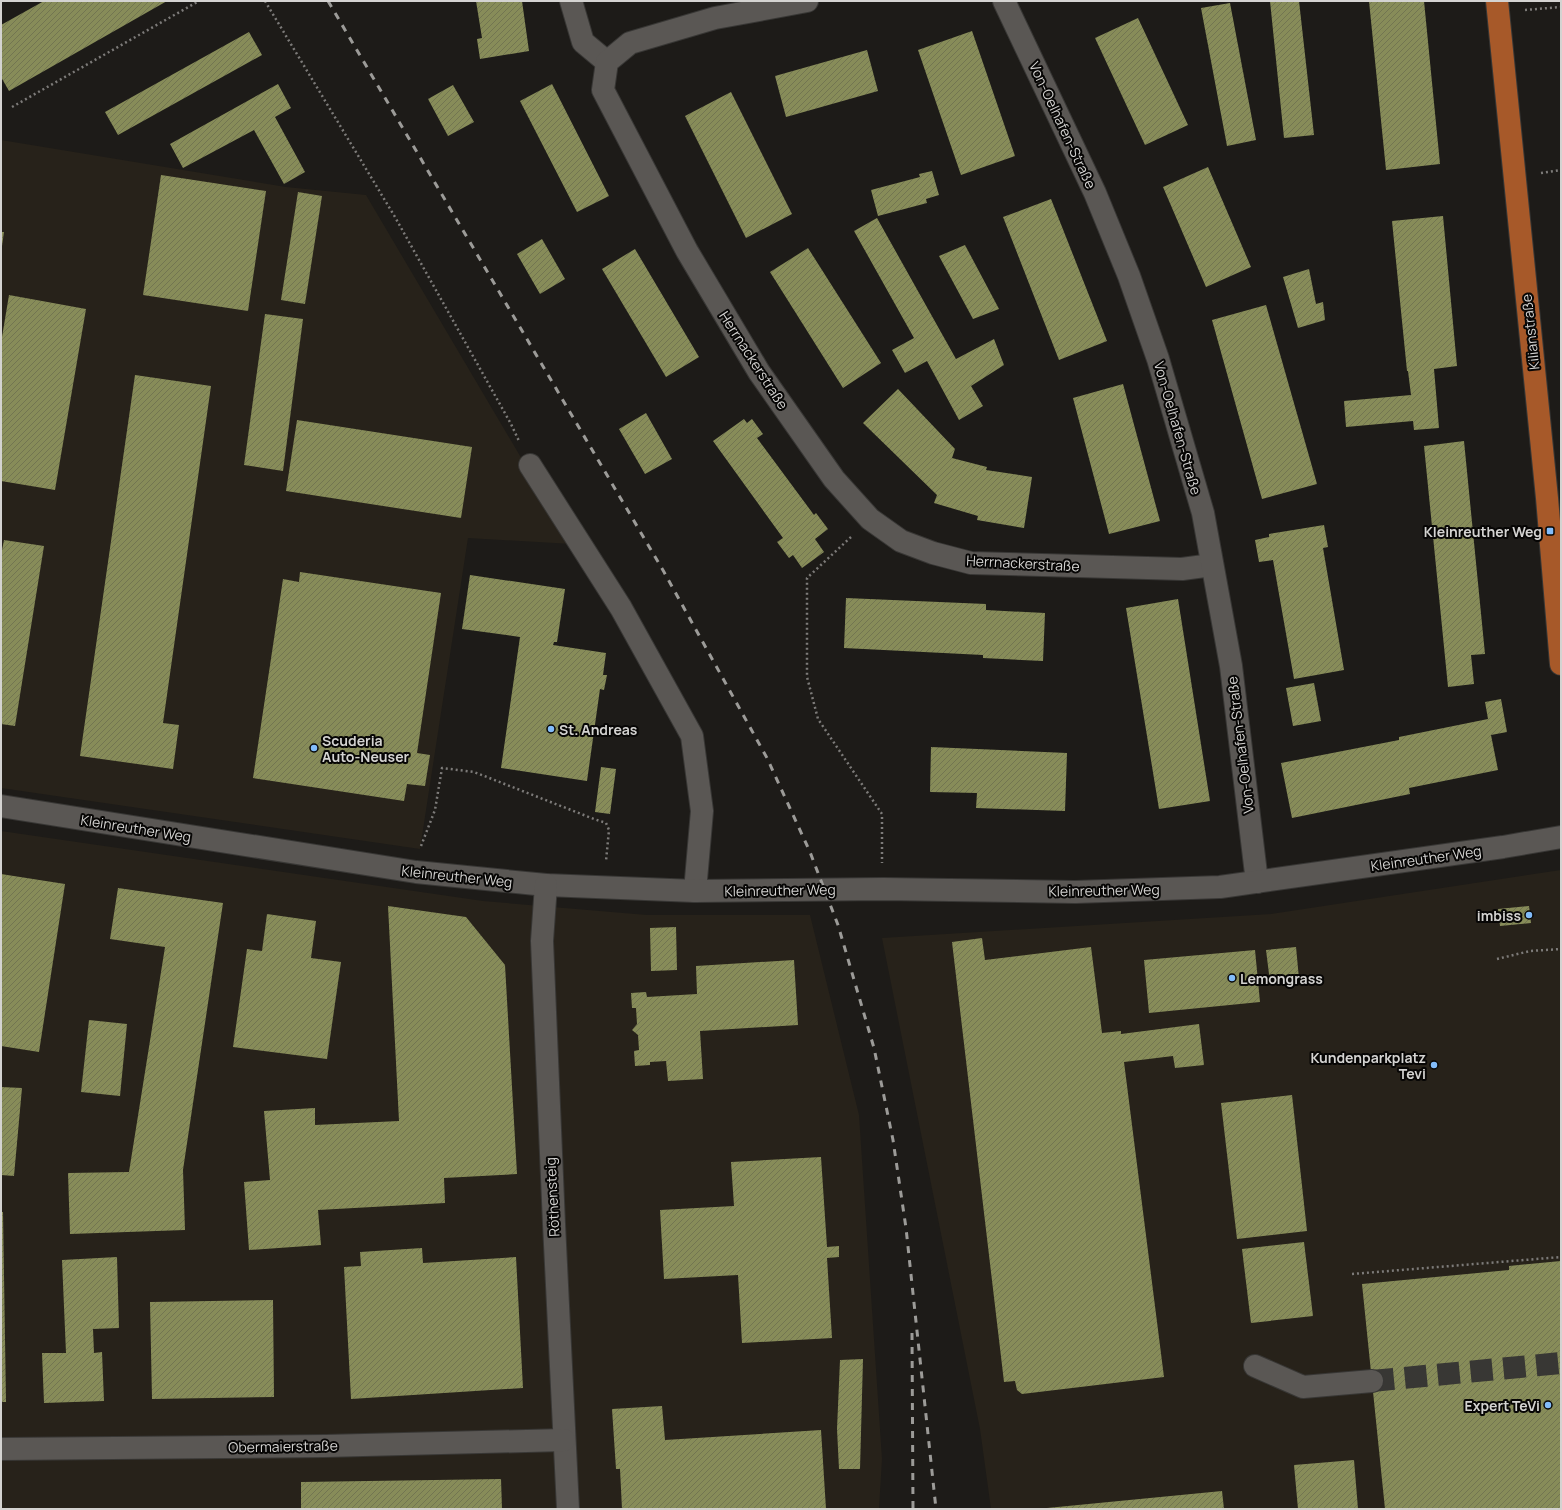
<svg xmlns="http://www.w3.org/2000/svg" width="1562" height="1510" viewBox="0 0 1562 1510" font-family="Manrope,sans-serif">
  <defs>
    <pattern id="building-hatch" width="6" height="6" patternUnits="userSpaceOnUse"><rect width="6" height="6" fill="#878c59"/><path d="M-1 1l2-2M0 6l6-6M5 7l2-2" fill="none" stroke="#727551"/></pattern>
  </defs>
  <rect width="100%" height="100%" fill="#1d1b18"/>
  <g fill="#27221a">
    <polygon points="1,140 286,187 366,195 572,544 468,538 420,849 1,788"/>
    <polygon points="1,831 483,901 647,915 810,915 859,1115 882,1459 879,1509 1,1509"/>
    <polygon points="1561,870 1561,1509 991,1509 980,1429 882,938 1271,914"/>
  </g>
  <g fill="url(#building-hatch)">
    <polygon points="44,1 167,1 9,91 1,77 1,25"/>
    <polygon points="476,1 522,1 529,51 480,59 477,39 482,38"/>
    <polygon points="1270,1 1299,1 1314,135 1284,138"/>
    <polygon points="1369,1 1424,1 1440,164 1386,170"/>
    <polygon points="1230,3 1256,140 1227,146 1201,8"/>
    <polygon points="1138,18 1188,125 1145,145 1095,38"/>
    <polygon points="972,31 1015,156 961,175 918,50"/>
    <polygon points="249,32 262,55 118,135 105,112"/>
    <polygon points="867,50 878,91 786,117 775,76"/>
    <polygon points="278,84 291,108 275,117 305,172 284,184 254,130 183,168 170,144"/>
    <polygon points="552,84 609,196 577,212 520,101"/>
    <polygon points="453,85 474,122 448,136 428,99"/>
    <polygon points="731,92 792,214 746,238 685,116"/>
    <polygon points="1208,167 1251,267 1206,287 1163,187"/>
    <polygon points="932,171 939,195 926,199 927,203 878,216 871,190 920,177 919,174"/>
    <polygon points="161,175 266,191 248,311 143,295"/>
    <polygon points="298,192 322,196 305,304 281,300"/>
    <polygon points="1051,199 1107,341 1059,360 1003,217"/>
    <polygon points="1443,216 1457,366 1434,369 1439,428 1414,430 1413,421 1346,427 1344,401 1411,395 1408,371 1407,371 1392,221"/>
    <polygon points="877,218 956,359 994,339 1004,365 971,386 983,406 959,420 927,361 905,373 892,350 914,338 854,231"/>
    <polygon points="1,232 4,232 2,246 1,246"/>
    <polygon points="542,239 565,279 540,294 517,254"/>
    <polygon points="965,245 999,309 973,319 939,256"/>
    <polygon points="808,248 881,363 843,388 770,272"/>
    <polygon points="635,249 699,357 666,377 602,269"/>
    <polygon points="1309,269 1316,304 1323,302 1325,320 1298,328 1283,277"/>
    <polygon points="9,295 86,309 55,490 1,481 1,343"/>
    <polygon points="1266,305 1317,484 1262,499 1212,320"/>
    <polygon points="265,314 303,319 283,471 244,465"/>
    <polygon points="135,375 211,386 163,723 179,725 173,769 80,756"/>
    <polygon points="1123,384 1160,521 1109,534 1073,398"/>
    <polygon points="898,389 955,449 952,458 987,467 986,470 1032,477 1024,528 977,520 978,516 934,503 937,495 863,423"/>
    <polygon points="646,413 672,459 645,474 619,429"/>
    <polygon points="744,419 747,423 752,419 763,434 757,438 814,515 816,513 828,529 815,539 824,552 802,568 793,555 789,558 777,542 783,538 713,441"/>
    <polygon points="297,420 472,447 461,518 286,491"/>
    <polygon points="1464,441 1485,654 1471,655 1474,684 1448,687 1424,446"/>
    <polygon points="1324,525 1328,547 1323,548 1344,670 1294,679 1273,560 1259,562 1255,540 1269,537 1269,534"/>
    <polygon points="4,540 44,546 15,726 1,724 1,555"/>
    <polygon points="300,572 441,593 417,753 430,755 425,786 407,784 404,801 253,778 283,579 299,582"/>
    <polygon points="470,575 565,589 557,642 554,642 553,645 606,653 603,675 607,675 604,690 600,689 587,781 501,768 520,637 462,629"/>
    <polygon points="846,598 986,604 986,610 1045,613 1043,661 983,658 983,655 844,648"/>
    <polygon points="1178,599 1210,801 1159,809 1126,608"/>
    <polygon points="1314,683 1321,721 1293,726 1286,688"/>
    <polygon points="1501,699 1507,732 1491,735 1498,770 1409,788 1410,794 1292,818 1281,763 1399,740 1399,737 1488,719 1485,702"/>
    <polygon points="931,747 1067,753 1065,811 976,808 977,793 930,792"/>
    <polygon points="601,767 616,769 610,814 595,812"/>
    <polygon points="1,874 65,884 39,1052 1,1046"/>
    <polygon points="118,888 223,903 183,1170 185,1230 70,1234 68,1173 129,1172 165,947 110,939"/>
    <polygon points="388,906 466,917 505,965 517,1174 444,1178 445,1203 318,1210 321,1245 249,1250 244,1182 270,1180 264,1111 315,1108 315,1125 399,1121"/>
    <polygon points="1529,906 1531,923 1500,926 1498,909"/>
    <polygon points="267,914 316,921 311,958 341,962 327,1059 233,1047 247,949 262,951"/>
    <polygon points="676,927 677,970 651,971 650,928"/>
    <polygon points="982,938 985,960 1091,947 1102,1033 1121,1031 1121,1034 1199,1024 1204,1065 1175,1068 1173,1056 1124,1062 1164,1377 1022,1394 1017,1390 1015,1381 1004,1382 952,942"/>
    <polygon points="1296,947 1299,979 1270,982 1266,950"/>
    <polygon points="1255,950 1260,1002 1149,1013 1144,960"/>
    <polygon points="794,960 798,1025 700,1031 703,1079 668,1081 666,1061 650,1062 650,1065 635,1066 634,1051 639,1050 638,1035 632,1030 637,1024 636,1008 632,1008 631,993 646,992 647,997 697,994 696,966"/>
    <polygon points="89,1020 127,1024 120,1096 81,1092"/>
    <polygon points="1,1087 22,1088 14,1176 1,1175"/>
    <polygon points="1292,1095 1307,1231 1237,1239 1221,1103"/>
    <polygon points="821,1157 827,1247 839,1246 839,1257 827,1258 832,1338 742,1343 738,1275 664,1279 660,1210 734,1206 731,1162"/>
    <polygon points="1,1212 3,1212 6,1402 1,1402"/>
    <polygon points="1304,1242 1313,1316 1251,1323 1242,1249"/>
    <polygon points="422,1248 423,1263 516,1257 523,1388 351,1399 344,1267 361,1266 360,1252"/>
    <polygon points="117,1257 119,1328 93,1329 94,1353 102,1352 104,1401 44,1403 42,1353 66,1353 62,1260"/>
    <polygon points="1561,1261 1561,1509 1385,1509 1362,1284 1509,1270 1509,1266"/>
    <polygon points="273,1300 274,1397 152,1399 150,1302"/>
    <polygon points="863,1359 860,1469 839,1469 837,1429 840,1360"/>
    <polygon points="662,1406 665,1440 821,1430 826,1509 622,1509 620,1469 616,1469 612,1409"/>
    <polygon points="1354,1460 1358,1509 1298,1509 1294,1465"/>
    <polygon points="501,1479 502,1509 301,1509 301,1482"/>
    <polygon points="1222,1491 1224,1509 1047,1509 1047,1508"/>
  </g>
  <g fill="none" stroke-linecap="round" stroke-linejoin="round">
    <polyline stroke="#383734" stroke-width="22" stroke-dasharray="22 11" stroke-linecap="butt" points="1372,1381 1561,1363"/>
    <defs>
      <g id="minor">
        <polyline points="571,1 583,42 607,62"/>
        <polyline points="807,1 715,18 630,43 607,62 603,90 687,251 759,372 834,479 870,519 901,541 933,553 971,563 1182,569 1212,565"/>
        <polyline points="1004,1 1095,193 1129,276 1158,359 1203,513 1231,666 1257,882"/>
        <polyline points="530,465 621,608 692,736 702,811 695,891"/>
        <polyline points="1,806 416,872 546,885 695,891 883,889 1075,892 1220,887 1503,847 1561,837"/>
        <polyline points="546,885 542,941 554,1224 568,1509"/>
        <polyline points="1255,1366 1303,1387 1372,1381"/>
        <polyline points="1,1449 325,1446 564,1440"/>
      </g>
      <polyline id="major" points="1497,1 1547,498 1561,664"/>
    </defs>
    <use href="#minor" stroke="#383735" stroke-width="24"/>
    <use href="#major" stroke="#383735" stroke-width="24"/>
    <g stroke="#7d7b79" stroke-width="2.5" stroke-dasharray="2 3" stroke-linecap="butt">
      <polyline points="265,1 395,217 511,424 519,441"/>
      <polyline points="1525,10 1561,7"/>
      <polyline points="12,107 199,1"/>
      <polyline points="1541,173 1561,170"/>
      <polyline points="851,537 807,578 807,677 818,719 882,814 882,863"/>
      <polyline points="421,846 435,810 442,768 474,772 594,819 606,823 609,830 606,861"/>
      <polyline points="1497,959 1530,951 1561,949"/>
      <polyline points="1352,1274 1561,1257"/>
    </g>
    <use href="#minor" stroke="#5a5754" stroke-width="22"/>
    <use href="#major" stroke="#a75929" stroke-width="22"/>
    <g stroke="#9c9b98" stroke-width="3" stroke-dasharray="7 7" stroke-linecap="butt">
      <polyline points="328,1 664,572 767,758 810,852 838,925 874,1048 893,1140 906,1228 936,1509"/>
      <polyline points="912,1333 913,1509"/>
    </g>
  </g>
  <g fill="#82bcfa" stroke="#070605" stroke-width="1.5">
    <rect x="1546" y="527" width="8" height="8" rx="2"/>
    <circle cx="551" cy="729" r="4"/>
    <circle cx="314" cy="748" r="4"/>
    <circle cx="1529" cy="915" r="4"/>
    <circle cx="1232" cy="978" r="4"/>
    <circle cx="1434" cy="1065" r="4"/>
    <circle cx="1548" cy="1405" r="4"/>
  </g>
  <g text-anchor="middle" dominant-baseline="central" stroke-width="4" stroke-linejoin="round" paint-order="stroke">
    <g font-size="14" fill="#d4d3d1" stroke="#070605">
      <text transform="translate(1063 125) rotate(65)">Von-Oelhafen-Straße</text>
      <text transform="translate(1530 332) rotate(-96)">Kilianstraße</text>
      <text transform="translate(754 360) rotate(57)">Herrnackerstraße</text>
      <text transform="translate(1178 428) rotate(74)">Von-Oelhafen-Straße</text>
      <text transform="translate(1023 563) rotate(3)">Herrnackerstraße</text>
      <text transform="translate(1240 745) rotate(-97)">Von-Oelhafen-Straße</text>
      <text transform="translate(136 828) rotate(9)">Kleinreuther Weg</text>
      <text transform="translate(1426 858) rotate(-8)">Kleinreuther Weg</text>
      <text transform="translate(457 876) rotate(6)">Kleinreuther Weg</text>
      <text transform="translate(780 890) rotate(-1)">Kleinreuther Weg</text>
      <text transform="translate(1104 890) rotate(-1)">Kleinreuther Weg</text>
      <text transform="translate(552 1197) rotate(-93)">Röthensteig</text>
      <text transform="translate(283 1446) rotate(-1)">Obermaierstraße</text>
    </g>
    <g font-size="14" font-weight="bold" fill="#d4d3d1" stroke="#070605" text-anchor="end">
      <text x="1542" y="531">Kleinreuther Weg</text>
      <text x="559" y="729" text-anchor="start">St. Andreas</text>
      <text x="322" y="740" text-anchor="start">Scuderia<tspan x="322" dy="16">Auto-Neuser</tspan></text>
      <text x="1521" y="915">imbiss</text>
      <text x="1240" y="978" text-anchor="start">Lemongrass</text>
      <text x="1426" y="1057">Kundenparkplatz<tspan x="1426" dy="16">Tevi</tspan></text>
      <text x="1540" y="1405">Expert TeVi</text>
    </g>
  </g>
  <rect width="1562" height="1510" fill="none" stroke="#d4d3d1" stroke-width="4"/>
</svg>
